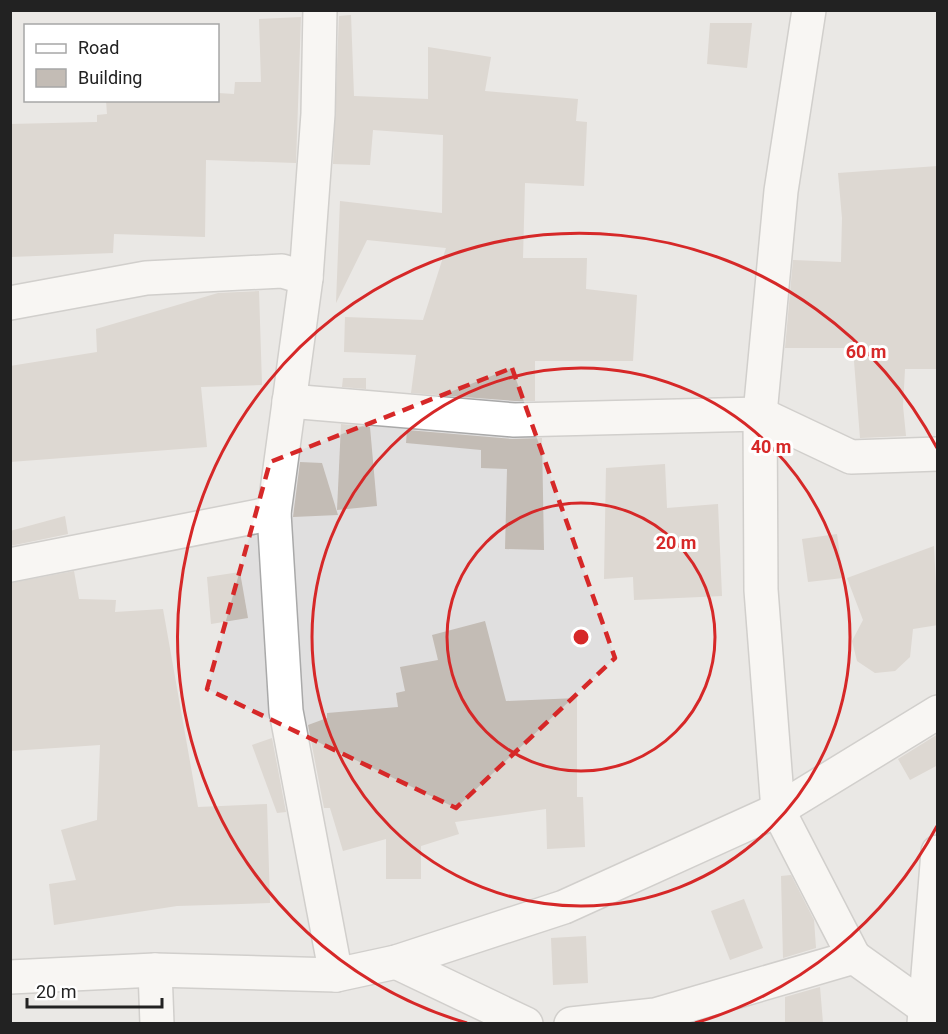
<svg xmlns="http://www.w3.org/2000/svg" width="948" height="1034" viewBox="0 0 948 1034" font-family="Roboto,sans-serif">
  <rect width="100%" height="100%" fill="#f2efe9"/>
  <path fill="#e0dfdf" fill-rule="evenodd" d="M11,11H937V1023H11ZM26,26H218V100H26Z"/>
  <g fill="#c3bcb5">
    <polygon points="351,15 354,96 428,99 428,47 491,57 485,91 578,99 576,121 587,122 584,186 525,183 523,258 587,258 586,289 637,295 633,361 535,361 535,401 515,401 411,393 416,355 344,352 345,317 423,320 446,248 367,240 336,303 340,201 442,213 443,135 373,130 370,165 333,164 339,16"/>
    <polygon points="301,17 296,163 206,160 205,237 114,234 113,253 10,257 10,124 97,122 97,115 107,114 106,100 218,100 218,93 234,94 235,82 261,82 259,19"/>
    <polygon points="710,23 752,23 747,68 707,64"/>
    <polygon points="938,166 938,369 905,369 903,406 906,436 860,438 853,348 785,348 793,260 841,262 842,218 838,173"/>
    <polygon points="259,291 262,385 201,387 207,447 10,462 10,366 97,352 96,329 218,293"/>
    <polygon points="343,378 366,378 366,389 342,387"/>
    <polygon points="341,424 370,427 377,506 337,510"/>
    <polygon points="407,430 512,439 542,438 544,550 505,549 507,469 481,468 481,450 406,443"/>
    <polygon points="300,462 322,463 338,515 293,517"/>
    <polygon points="665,464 667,508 718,504 722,596 634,600 633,577 604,579 606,468"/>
    <polygon points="65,516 68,534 10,546 10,531"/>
    <polygon points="837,534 843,578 808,582 802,539"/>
    <polygon points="934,546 938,625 913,629 910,657 895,671 875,673 857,661 852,641 863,620 847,578"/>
    <polygon points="74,571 79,599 116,600 115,612 163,609 198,807 267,804 270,903 177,906 54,925 49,884 76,880 61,830 97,820 100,745 10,751 10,583"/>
    <polygon points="240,572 248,618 211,624 207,577"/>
    <polygon points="485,621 506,701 577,698 577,797 583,797 585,847 547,849 546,809 455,822 459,834 421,846 421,879 386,879 386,839 343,851 330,808 324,808 308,725 327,718 327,713 398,707 396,693 405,691 400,667 438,660 432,635"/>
    <polygon points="938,734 938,765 910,780 898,759"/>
    <polygon points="272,738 286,812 277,813 252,745"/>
    <polygon points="791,875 814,920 816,948 783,958 781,876"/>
    <polygon points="744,899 763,948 730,960 711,911"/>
    <polygon points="586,936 588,983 553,985 551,938"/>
    <polygon points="820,987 823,1023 785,1023 785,997"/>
  </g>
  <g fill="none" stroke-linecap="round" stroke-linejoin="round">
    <defs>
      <g id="street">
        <polyline points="320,10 318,114 306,278 274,513 286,711 336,975"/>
        <polyline points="809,10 781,191 760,414 761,590 778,810 854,957"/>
        <polyline points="10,303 146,278 282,271 306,278"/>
        <polyline points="289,401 514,420 760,414 851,457 938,454"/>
        <polyline points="10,565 274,513"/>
        <polyline points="396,962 526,1024"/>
        <polyline points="155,970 157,1024"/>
        <polyline points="10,977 155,970 336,975 396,962 564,907 778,810 938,712"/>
        <polyline points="571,1024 655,1015 854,957 924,1007 938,1007"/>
        <polyline points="924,1024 938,852"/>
      </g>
    </defs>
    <use href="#street" stroke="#a9a9a9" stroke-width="36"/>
    <use href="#street" stroke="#fff" stroke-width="33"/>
  </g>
  <path d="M0 0H948V1034H0ZM512,368L615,658L456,808L207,689L270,462Z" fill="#f2efe9" fill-opacity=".55" fill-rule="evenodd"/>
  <path fill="none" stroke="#d62828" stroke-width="4.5" stroke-dasharray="12 8" stroke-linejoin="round" d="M512,368L615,658L456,808L207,689L270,462Z"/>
  <g fill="none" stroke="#d62828" stroke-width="3">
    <circle cx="581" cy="637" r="134"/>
    <circle cx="581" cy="637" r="269"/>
    <path d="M937 826A403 403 0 0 1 695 1023M467 1023A403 403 0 1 1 937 448"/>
  </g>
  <circle cx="581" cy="637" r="9" fill="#d62828" stroke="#fff" stroke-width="3"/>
  <g font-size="18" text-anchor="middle" font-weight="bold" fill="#d62828" stroke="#fff" stroke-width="6" stroke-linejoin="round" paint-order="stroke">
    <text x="866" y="358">60 m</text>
    <text x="771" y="453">40 m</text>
    <text x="676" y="549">20 m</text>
  </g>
  <rect width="948" height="1034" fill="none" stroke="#222222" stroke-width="24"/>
  <rect x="24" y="24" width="195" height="78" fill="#ffffff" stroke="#a7a7a7" stroke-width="1.5"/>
  <rect x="36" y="44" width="30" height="9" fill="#ffffff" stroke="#a7a7a7" stroke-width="1.5"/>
  <text x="78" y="54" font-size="18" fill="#222222">Road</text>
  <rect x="36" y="69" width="30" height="18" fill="#c3bcb5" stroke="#a7a7a7" stroke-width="1.5"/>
  <text x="78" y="84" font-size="18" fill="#222222">Building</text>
  <path d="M27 998v9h135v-9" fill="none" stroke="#222222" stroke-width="3"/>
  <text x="36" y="998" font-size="18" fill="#222222" stroke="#ffffff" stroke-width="4.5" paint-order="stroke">20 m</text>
</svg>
